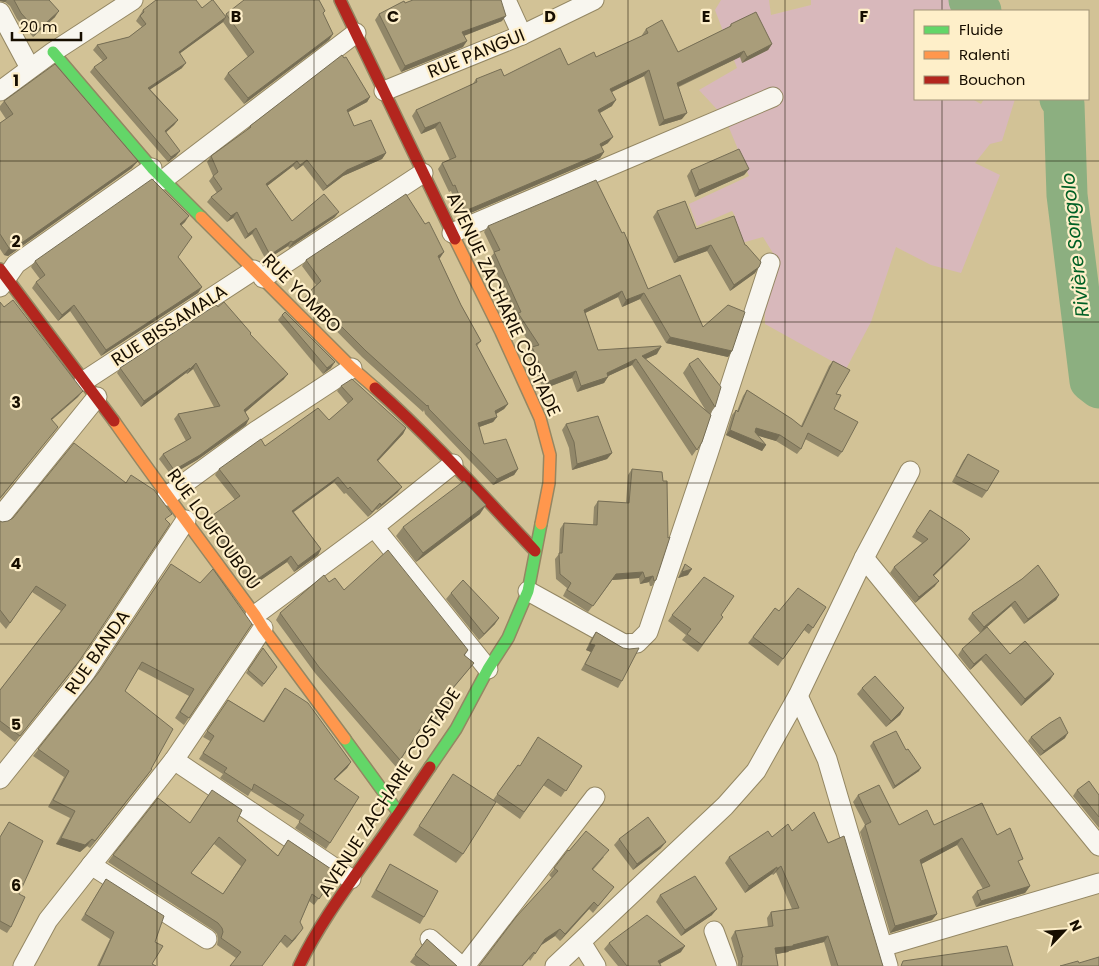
<svg xmlns="http://www.w3.org/2000/svg" width="1099" height="966" viewBox="0 0 1099 966" font-family="Poppins,sans-serif">
  <rect width="100%" height="100%" fill="#d2c296"/>
  <polygon fill="#d8b8bb" points="721,0 769,0 771,15 811,5 811,0 989,0 977,8 980,11 915,11 915,99 972,99 981,104 984,99 1015,99 1002,141 990,144 975,163 1000,175 961,273 931,265 896,247 871,322 846,369 765,324 764,275 776,258 763,237 738,244 735,216 732,211 697,226 689,204 749,176 725,118 699,90 737,68 715,10"/>
  <g fill="none" stroke-linecap="round" stroke-linejoin="round">
    <g stroke="#8caf80" stroke-width="41">
      <polyline points="969,0 981,11"/>
      <polyline points="1060,99 1064,104 1067,195 1090,381 1099,388"/>
    </g>
    <defs>
      <g id="street">
        <polyline points="506,0 522,35"/>
        <polyline points="0,12 30,68"/>
        <polyline points="0,91 53,52 133,0"/>
        <polyline points="384,91 522,35 594,0"/>
        <polyline points="163,180 356,33"/>
        <polyline points="452,233 773,97"/>
        <polyline points="263,278 423,173"/>
        <polyline points="0,287 16,264 152,168"/>
        <polyline points="84,381 254,270"/>
        <polyline points="167,496 256,431 352,368"/>
        <polyline points="0,517 97,397"/>
        <polyline points="374,527 488,669"/>
        <polyline points="864,558 1099,846"/>
        <polyline points="528,591 624,644 637,643 648,632 708,454 770,263"/>
        <polyline points="255,615 374,527 453,464"/>
        <polyline points="798,696 827,759 888,966"/>
        <polyline points="174,760 351,879"/>
        <polyline points="0,779 85,673 186,520"/>
        <polyline points="91,865 207,939"/>
        <polyline points="714,931 727,966"/>
        <polyline points="430,939 461,966"/>
        <polyline points="581,942 596,966"/>
        <polyline points="882,947 1099,883"/>
        <polyline points="23,966 48,920 174,760 263,628"/>
        <polyline points="465,966 595,797"/>
        <polyline points="555,966 725,806 756,771 798,696 864,558 910,471"/>
      </g>
      <g id="fast">
        <polyline points="53,52 152,168 201,217"/>
        <polyline points="345,739 398,812"/>
        <polyline points="430,767 456,729 488,669 508,638 528,591 541,524"/>
      </g>
      <g id="slow">
        <polyline points="201,217 352,368 375,388"/>
        <polyline points="455,239 501,332 540,418 550,455 549,483 541,524"/>
        <path d="M114,421C160,487 208,550 255,615L263,628L345,739"/>
      </g>
      <g id="jam">
        <polyline points="340,0 455,239"/>
        <polyline points="0,269 114,421"/>
        <path d="M375,388C432,439 483,496 535,551"/>
        <path d="M299,966C320,922 350,883 378,843C396,818 413,792 430,767"/>
      </g>
    </defs>
    <use href="#street" stroke="#948763" stroke-width="21"/>
    <use href="#fast" stroke="#948763" stroke-width="14"/>
    <use href="#slow" stroke="#948763" stroke-width="14"/>
    <use href="#jam" stroke="#948763" stroke-width="14"/>
    <use href="#street" stroke="#f8f6ef" stroke-width="19"/>
    <use href="#fast" stroke="#63d668" stroke-width="11"/>
    <use href="#slow" stroke="#ff974d" stroke-width="11"/>
    <use href="#jam" stroke="#b3261e" stroke-width="11"/>
  </g>
  <g fill="#918769" fill-rule="evenodd">
    <polygon points="0,0 49,0 55,17 33,37 17,19 10,6 5,2 0,1"/>
    <polygon points="202,8 225,16 226,14 323,14 333,34 329,40 244,104 224,79 228,73 248,57 223,22 180,53 182,68 150,89 178,120 174,125 166,132 176,156 168,162 90,72 94,67 103,61 93,50 97,45 129,37 142,27 136,21 143,10"/>
    <polygon points="379,14 502,21 464,36 463,47 401,72 375,20"/>
    <polygon points="731,24 772,44 768,50 742,63 740,57 679,87 682,119 659,126 644,76 611,92 612,106 600,113 608,143 601,147 604,152 600,158 461,217 451,191 449,192 438,169 442,163 450,160 435,128 421,134 412,116 416,110 472,85 476,79 504,76 568,65 596,57 642,36 642,35 646,29 678,52 729,27"/>
    <polygon points="344,58 370,97 367,102 348,112 354,126 386,153 382,159 343,176 323,191 303,165 296,170 293,166 267,186 292,221 335,217 289,248 288,246 266,260 252,234 245,239 233,218 227,222 207,202 211,197 217,193 209,181 213,176 207,162 211,156 246,131 250,126"/>
    <polygon points="4,101 132,168 8,256 4,255 0,249 0,123 6,119 0,110 0,106"/>
    <polygon points="749,169 744,175 695,197 687,176 691,170"/>
    <polygon points="657,211 696,229 745,245 755,273 730,291 707,251 674,263 653,217"/>
    <polygon points="185,222 182,225 178,257 202,287 198,293 101,356 70,311 58,321 32,288 36,282 40,279 31,267 35,261"/>
    <polygon points="425,224 444,252 439,258 461,305 481,341 477,346 508,404 504,409 496,414 497,417 493,422 479,427 484,444 518,469 514,475 493,485 425,414 424,410 423,412 362,357 304,298 308,293 316,285 302,266 306,260"/>
    <polygon points="488,226 648,289 703,327 732,351 728,357 666,343 640,299 622,307 618,297 585,313 598,350 657,354 645,359 706,411 683,373 689,364 715,407 710,414 702,442 692,456 632,365 608,376 604,383 577,392 572,378 543,389 528,353 532,347 514,319 516,317 490,258 494,253 484,232"/>
    <polygon points="218,307 251,333 250,335 284,379 245,412 246,425 197,460 171,475 159,459 163,454 186,441 174,419 178,414 214,407 193,369 187,374 186,373 141,407 117,373 120,368"/>
    <polygon points="282,315 331,368 323,374 278,320"/>
    <polygon points="833,361 836,394 834,409 842,452 838,457 805,439 801,449 797,454 776,441 757,435 766,445 762,451 726,435 732,415 736,410 737,411 743,396 747,390 801,426 829,366"/>
    <polygon points="341,386 406,428 403,434 378,461 398,492 377,510 376,509 368,517 346,493 344,494 334,482 294,512 321,549 318,555 294,572 287,562 252,586 206,523 210,517 235,500 215,475 219,469 265,446 329,420 348,404 337,391"/>
    <polygon points="566,424 612,453 607,459 572,470 569,448 562,430"/>
    <polygon points="968,454 987,491 982,498 952,482 963,461"/>
    <polygon points="632,469 656,580 652,586 650,586 649,582 640,584 639,578 612,580 588,612 563,596 567,588 556,579 555,559 559,554 560,529 564,523 593,525 594,507 598,501 626,503 628,475"/>
    <polygon points="930,510 970,539 965,545 934,576 935,586 915,603 890,573 894,567 922,543 912,537"/>
    <polygon points="480,514 416,562 396,536 403,527"/>
    <polygon points="0,521 2,522 167,521 76,666 15,742 0,730 0,690 61,611 32,592 6,629 0,622"/>
    <polygon points="685,564 688,575 678,578 681,571"/>
    <polygon points="1022,579 1059,595 1056,600 1024,624 1011,606 980,633 968,619 972,613"/>
    <polygon points="329,582 344,590 468,650 465,655 469,669 447,696 452,699 434,723 428,718 396,767 315,673 276,620 280,613"/>
    <polygon points="451,593 495,624 479,640 446,599"/>
    <polygon points="826,607 809,634 804,630 778,666 748,643 775,608 779,611"/>
    <polygon points="672,615 721,615 723,617 698,652 682,640 686,635 668,621"/>
    <polygon points="252,624 184,725 175,718 189,696 138,669 125,691 152,769 90,848 87,846 80,852 56,844 70,818 48,807 64,777 33,756 98,674"/>
    <polygon points="596,632 623,648 629,649 622,681 618,688 581,670 591,652 586,650 591,639"/>
    <polygon points="263,648 277,667 262,687 246,673"/>
    <polygon points="962,649 1010,654 1050,680 1021,706 981,660 970,670 958,655"/>
    <polygon points="285,688 351,762 347,768 335,779 330,843 326,849 295,828 300,821 251,791 248,796 220,778 223,774 199,759 210,741 203,737 228,700 263,721"/>
    <polygon points="862,688 904,708 900,715 886,727 857,694"/>
    <polygon points="1031,737 1065,738 1040,756 1028,741"/>
    <polygon points="873,742 906,750 919,771 893,789 870,746"/>
    <polygon points="518,765 520,766 582,766 561,797 543,785 520,819 493,800"/>
    <polygon points="453,774 463,854 456,863 413,835"/>
    <polygon points="1077,790 1099,795 1099,828 1073,796"/>
    <polygon points="858,795 899,825 934,825 997,835 1019,864 1030,886 1025,893 976,907 972,897 977,891 983,889 957,845 921,864 937,914 932,920 890,933 860,832 865,825 853,802"/>
    <path d="M237,821L278,856L288,840L337,873L314,905L309,901L300,922L296,938L287,948L281,942L236,958L217,945L218,939L217,934L213,930L108,862L113,855L190,823ZM214,844L241,866L223,894L191,873Z"/>
    <polygon points="0,836 19,894 11,927 7,933 0,929"/>
    <polygon points="772,837 882,963 883,966 831,966 824,942 789,951 788,952 776,954 778,966 738,966 738,962 731,938 735,931 768,927 767,918 771,912 792,909 776,872 773,875 772,874 745,893 725,863 729,857"/>
    <polygon points="619,839 661,848 633,870 614,845"/>
    <polygon points="569,851 604,857 593,870 614,887 593,913 589,909 560,941 555,936 541,945 530,961 529,959 523,966 479,966 552,878 549,875"/>
    <polygon points="390,864 424,917 420,924 371,897 386,871"/>
    <polygon points="106,879 155,942 152,964 156,966 97,966 110,939 81,920"/>
    <polygon points="660,895 712,915 681,936 656,902"/>
    <polygon points="427,939 457,966 416,966 410,962"/>
    <polygon points="609,943 681,952 660,964 661,966 618,966 604,949"/>
  </g>
  <g fill="#766e55">
    <polygon points="0,0 7,0 5,2 0,1"/>
    <polygon points="59,11 55,17 33,37 37,31"/>
    <polygon points="506,16 502,21 458,38 462,32"/>
    <polygon points="226,17 223,22 175,57 179,52"/>
    <polygon points="333,34 329,40 244,104 248,98"/>
    <polygon points="467,41 463,47 401,72 405,66"/>
    <polygon points="772,44 768,50 742,63 747,57"/>
    <polygon points="744,51 740,57 673,89 677,83"/>
    <polygon points="186,63 182,68 145,93 148,88"/>
    <polygon points="649,70 644,76 606,95 610,89"/>
    <polygon points="370,97 367,102 343,115 347,110"/>
    <polygon points="616,100 612,106 594,116 598,110"/>
    <polygon points="687,113 682,119 659,126 664,120"/>
    <polygon points="178,120 174,125 161,137 165,131"/>
    <polygon points="440,122 435,128 421,134 425,128"/>
    <polygon points="613,137 608,143 596,150 600,144"/>
    <polygon points="180,151 176,156 168,162 171,157"/>
    <polygon points="604,152 600,158 461,217 465,211"/>
    <polygon points="386,153 382,159 343,176 323,191 327,186 347,170"/>
    <polygon points="307,160 303,165 296,170 300,165"/>
    <polygon points="138,161 132,168 8,256 4,255 9,248"/>
    <polygon points="297,161 293,166 262,190 266,184"/>
    <polygon points="749,169 744,175 695,197 699,190"/>
    <polygon points="237,212 233,218 227,222 231,216"/>
    <polygon points="339,212 335,217 289,248 293,242"/>
    <polygon points="189,216 185,222 176,229 180,224"/>
    <polygon points="256,228 252,234 245,239 248,234"/>
    <polygon points="291,241 288,246 266,260 270,255"/>
    <polygon points="711,245 707,251 674,263 678,257"/>
    <polygon points="444,252 440,258 434,261 438,256"/>
    <polygon points="759,267 755,273 730,291 734,285"/>
    <polygon points="202,287 198,293 101,356 106,350"/>
    <polygon points="622,291 618,297 579,316 584,310"/>
    <polygon points="644,293 640,299 622,307 626,300"/>
    <polygon points="74,305 70,311 58,321 62,315"/>
    <polygon points="670,337 732,351 728,357 666,343"/>
    <polygon points="661,347 657,354 637,363 642,356"/>
    <polygon points="636,359 632,365 604,378 608,377 604,383 577,392 581,386 607,373"/>
    <polygon points="335,362 331,368 323,374 327,368"/>
    <polygon points="196,363 193,369 187,374 190,369"/>
    <polygon points="190,368 186,373 141,407 144,401"/>
    <polygon points="576,371 572,378 543,389 547,382"/>
    <polygon points="288,374 284,379 241,416 244,410"/>
    <polygon points="83,391 78,397 46,425 51,419"/>
    <polygon points="508,404 504,409 491,417 495,411"/>
    <polygon points="497,417 493,422 474,429 478,423"/>
    <polygon points="249,419 246,425 197,460 171,475 174,470"/>
    <polygon points="58,427 53,433 0,499 0,498"/>
    <polygon points="406,428 403,434 373,466 377,460"/>
    <polygon points="756,428 780,435 776,441 752,434"/>
    <polygon points="730,430 766,445 762,451 726,435"/>
    <polygon points="612,453 607,459 572,470 577,464"/>
    <polygon points="518,469 514,475 493,485 497,479"/>
    <polygon points="338,477 334,482 288,516 292,511"/>
    <polygon points="402,487 398,492 377,510 381,505"/>
    <polygon points="380,503 376,509 368,517 372,512"/>
    <polygon points="486,505 480,514 416,562 423,553"/>
    <polygon points="970,539 965,545 929,580 933,575"/>
    <polygon points="321,549 318,555 294,572 298,566"/>
    <polygon points="291,556 287,562 252,586 256,580"/>
    <polygon points="692,569 688,575 678,578 682,572"/>
    <polygon points="643,572 639,578 612,580 588,612 616,574"/>
    <polygon points="653,576 649,582 640,584 645,578"/>
    <polygon points="939,581 935,586 915,603 919,597"/>
    <polygon points="1059,595 1056,600 1024,624 1028,619"/>
    <polygon points="1015,601 1011,606 980,633 984,627"/>
    <polygon points="499,618 495,624 479,640 484,634"/>
    <polygon points="590,644 595,645 591,652 586,650"/>
    <polygon points="986,654 981,660 970,670 974,664"/>
    <polygon points="80,660 76,666 15,742 20,736"/>
    <polygon points="1054,674 1050,680 1021,706 1025,699"/>
    <polygon points="904,708 900,715 886,727 891,721"/>
    <polygon points="1068,733 1065,738 1040,756 1044,751"/>
    <polygon points="351,762 347,768 330,784 334,779"/>
    <polygon points="921,768 919,771 893,789 895,786"/>
    <polygon points="152,769 147,776 90,848 95,841"/>
    <polygon points="61,838 92,839 87,846 80,852 56,844"/>
    <polygon points="962,838 957,845 916,867 920,860"/>
    <polygon points="666,842 661,848 633,870 637,864"/>
    <polygon points="781,866 776,872 773,875 777,869"/>
    <polygon points="777,867 772,874 745,893 749,886"/>
    <polygon points="1030,886 1025,893 976,907 981,901"/>
    <polygon points="594,902 589,909 560,941 565,934"/>
    <polygon points="717,909 712,915 681,936 685,930"/>
    <polygon points="937,914 932,920 890,933 895,926"/>
    <polygon points="560,929 555,936 540,946 545,939"/>
    <polygon points="301,931 296,938 287,948 292,941"/>
    <polygon points="828,936 824,942 789,951 788,952 771,955 775,948"/>
    <polygon points="685,946 681,952 656,966 658,961"/>
  </g>
  <g fill="#a99d7a" stroke="#766e55" fill-rule="evenodd">
    <polygon points="14,0 49,0 59,11 37,31 21,13"/>
    <polygon points="156,0 196,0 202,8 212,0 213,0 226,17 179,52 186,63 148,88 178,120 165,131 180,151 171,157 94,67 107,58 97,45 129,37 146,24 140,16 144,12 143,10"/>
    <polygon points="244,0 319,0 325,11 323,13 333,34 248,98 228,73 254,52 226,14"/>
    <polygon points="413,0 501,0 506,16 462,32 467,41 405,66 379,14 404,1 405,3"/>
    <polygon points="756,12 772,44 747,57 744,51 677,83 687,113 664,120 649,70 610,89 616,100 598,110 613,137 600,144 604,152 465,211 455,185 453,186 442,163 456,157 440,122 425,128 416,110 477,82 476,79 501,69 504,76 560,48 568,65 594,52 596,57 648,33 646,29 662,20 678,52 731,26 731,24"/>
    <polygon points="342,55 344,58 346,57 370,97 347,110 354,126 371,120 386,153 347,170 327,186 307,160 300,165 297,161 266,184 292,221 324,194 339,212 293,242 291,241 270,255 256,228 248,234 237,212 231,216 211,197 222,189 213,176 218,172 211,156 251,127 250,126"/>
    <polygon points="55,64 138,161 13,249 9,248 0,234 0,123 13,114 4,101"/>
    <polygon points="739,149 749,169 699,190 691,170"/>
    <polygon points="152,179 189,216 180,224 192,237 178,257 202,287 106,350 74,305 62,315 36,282 45,275 35,261"/>
    <polygon points="596,180 622,233 624,232 648,289 680,275 703,327 728,305 745,312 732,351 670,337 644,293 626,300 622,291 584,310 598,350 661,346 661,347 642,356 711,415 702,442 697,450 636,359 607,373 608,377 581,386 576,371 547,382 532,347 539,345 518,313 521,312 494,252 500,250 488,226"/>
    <polygon points="406,194 425,224 429,222 444,252 438,256 461,305 481,341 476,344 508,404 495,411 497,417 478,423 484,444 506,439 518,469 497,479 429,409 428,405 427,406 366,351 308,293 321,281 306,260"/>
    <polygon points="685,201 696,229 734,216 745,245 746,245 761,262 759,267 734,285 711,245 678,257 657,211"/>
    <polygon points="13,300 83,391 51,419 58,427 0,498 0,302 4,307"/>
    <polygon points="224,302 251,333 250,334 288,374 244,410 249,419 200,455 174,470 163,454 191,438 178,414 220,406 196,363 190,369 190,368 144,401 120,368 216,305 218,307"/>
    <polygon points="285,312 335,362 327,368 282,315"/>
    <polygon points="698,358 721,387 715,407 689,364"/>
    <polygon points="833,361 850,370 836,394 841,395 834,409 858,422 842,452 808,433 801,449 780,435 756,428 755,432 766,445 730,430 736,410 738,412 747,390 792,419 802,427"/>
    <polygon points="352,379 406,428 377,460 402,487 381,505 380,503 372,512 350,487 348,489 338,477 292,511 321,549 298,566 291,556 256,580 210,517 240,496 219,469 261,439 265,446 318,408 329,420 353,399 341,386"/>
    <polygon points="598,416 612,453 577,464 574,442 566,424"/>
    <polygon points="74,443 126,483 131,475 154,490 172,514 165,519 170,524 80,660 20,736 0,721 0,690 66,605 36,586 10,623 0,610 0,521 2,522 8,521 13,518"/>
    <polygon points="968,454 999,471 987,491 956,476"/>
    <polygon points="632,469 662,472 663,481 667,481 668,538 670,537 656,580 654,581 653,576 645,578 643,572 616,574 593,606 567,590 571,583 560,574 559,553 562,553 564,523 597,525 598,501 629,503"/>
    <polygon points="464,481 486,505 423,553 403,527"/>
    <polygon points="930,510 962,531 970,539 933,575 939,581 919,597 894,567 928,539 916,531"/>
    <polygon points="388,550 468,650 464,655 474,663 447,695 452,699 439,716 432,711 400,760 319,667 280,613 324,575 329,582 335,578 344,590"/>
    <polygon points="171,564 200,583 213,569 252,624 189,718 180,712 194,689 142,662 125,691 173,729 151,769 152,769 95,841 92,839 85,845 61,838 75,811 53,800 69,771 38,749 99,672"/>
    <polygon points="685,564 692,569 682,572"/>
    <polygon points="1038,565 1059,595 1028,619 1015,601 984,627 972,613 1022,579"/>
    <polygon points="704,577 734,596 721,615 723,617 702,645 687,634 691,629 672,615"/>
    <polygon points="463,580 499,618 484,634 451,593"/>
    <polygon points="798,588 826,607 813,628 808,624 783,659 753,637 775,608 779,611"/>
    <polygon points="987,627 1010,654 1025,641 1054,674 1025,699 986,654 974,664 962,649"/>
    <polygon points="596,632 623,648 629,649 639,648 622,681 585,664 595,645 590,644"/>
    <polygon points="263,648 277,667 264,684 248,670"/>
    <polygon points="875,676 904,708 891,721 862,688"/>
    <polygon points="285,688 308,703 351,762 334,779 359,797 330,843 299,822 304,815 254,784 252,790 224,772 227,768 203,753 214,736 207,731 228,700 264,722"/>
    <polygon points="1060,717 1068,733 1044,751 1031,737 1050,723"/>
    <polygon points="896,731 906,750 908,749 921,768 895,786 873,742"/>
    <polygon points="538,737 582,766 566,791 548,779 524,812 497,794 518,765 520,766"/>
    <polygon points="453,774 496,802 463,854 419,826"/>
    <polygon points="1089,781 1099,795 1099,817 1077,790"/>
    <polygon points="879,785 899,825 927,810 934,825 982,803 997,835 1010,828 1023,859 1018,861 1030,886 981,901 977,891 990,886 962,838 920,860 937,914 895,926 865,825 871,822 858,795"/>
    <path d="M212,790L242,810L237,821L278,856L288,840L337,873L319,899L312,894L300,922L303,928L301,931L292,941L285,935L262,966H230L241,952L221,938L223,932L222,928L218,923L113,855L158,798L190,823ZM219,837L246,860L223,894L191,873Z"/>
    <polygon points="814,812 828,843 844,836 882,963 883,966 838,966 828,936 793,945 793,946 775,948 778,966 741,966 742,962 742,957 743,957 735,931 773,926 771,912 799,908 781,866 777,869 777,867 749,886 729,857 768,831 772,837 788,824 792,831"/>
    <polygon points="648,817 666,842 637,864 619,839"/>
    <polygon points="9,822 43,841 19,894 25,897 11,927 0,921 0,837"/>
    <polygon points="586,831 609,850 592,869 614,887 598,906 594,902 565,934 560,929 545,939 535,954 534,952 522,966 479,966 516,917 558,871 554,868 568,850 569,851"/>
    <polygon points="390,864 438,891 424,917 376,890"/>
    <polygon points="695,876 717,909 685,930 660,895"/>
    <polygon points="106,879 164,916 155,942 163,946 152,964 156,966 99,966 114,932 85,914"/>
    <polygon points="647,915 685,946 658,961 661,966 627,966 609,943"/>
    <polygon points="427,939 457,966 430,966 415,955"/>
    <polygon points="1007,946 1013,966 901,966 903,961"/>
    <polygon points="1099,957 1099,966 1060,966 1078,961 1079,963"/>
  </g>
  <path fill="none" stroke="#170e00" stroke-width="1" stroke-opacity="0.55" d="M157,0V966M314,0V966M471,0V966M628,0V966M785,0V966M942,0V11M942,99V966M0,161H1099M0,322H1099M0,483H1099M0,644H1099M0,805H1099"/>
  <g text-anchor="middle" dominant-baseline="central" stroke-width="4.5" stroke-linejoin="round" paint-order="stroke">
    <g font-size="18" fill="#170e00" stroke="#feefc9">
      <text transform="translate(476 53) rotate(-22)">RUE PANGUI</text>
      <text transform="translate(302 293) rotate(45)">RUE YOMBO</text>
      <text transform="translate(504 304) rotate(65)">AVENUE ZACHARIE COSTADE</text>
      <text transform="translate(169 325) rotate(-33)">RUE BISSAMALA</text>
      <text transform="translate(214 529) rotate(54)">RUE LOUFOUBOU</text>
      <text transform="translate(97 652) rotate(-55)">RUE BANDA</text>
      <text transform="translate(389 792) rotate(-57)">AVENUE ZACHARIE COSTADE</text>
    </g>
    <g font-size="19" font-style="italic" fill="#006025" stroke="#feefc9">
      <text transform="translate(1075 245) rotate(-96)">Rivière Songolo</text>
    </g>
  </g>
  <g font-size="16" text-anchor="middle" font-weight="bold" fill="#170e00" stroke="#feefc9" stroke-width="4.5" stroke-linejoin="round" paint-order="stroke">
    <text x="236" y="22">B</text>
    <text x="393" y="22">C</text>
    <text x="550" y="22">D</text>
    <text x="706" y="22">E</text>
    <text x="864" y="22">F</text>
    <text x="16" y="86">1</text>
    <text x="16" y="247">2</text>
    <text x="16" y="408">3</text>
    <text x="16" y="569">4</text>
    <text x="16" y="730">5</text>
    <text x="16" y="891">6</text>
  </g>
  <rect x="914" y="10" width="175" height="90" fill="#feefc9" stroke="#a29579"/>
  <rect x="924" y="26" width="25" height="8" fill="#63d668" stroke="#a29579"/>
  <text x="959" y="35" font-size="15" fill="#170e00">Fluide</text>
  <rect x="924" y="51" width="25" height="8" fill="#ff974d" stroke="#a29579"/>
  <text x="959" y="60" font-size="15" fill="#170e00">Ralenti</text>
  <rect x="924" y="76" width="25" height="8" fill="#b3261e" stroke="#a29579"/>
  <text x="959" y="85" font-size="15" fill="#170e00">Bouchon</text>
  <g transform="translate(1064 931) rotate(65)" stroke="#feefc9" stroke-width="4" paint-order="stroke">
  <path d="M0-4L9 19L0 12L-9 19Z" fill="#170e00"/>
  <text y="-8" font-size="14" font-weight="bold" text-anchor="middle" fill="#170e00">N</text>
  </g>
  <path d="M12 32v8h69v-8" fill="none" stroke="#170e00" stroke-width="2.5"/>
  <text x="20" y="32" font-size="15" fill="#170e00" stroke="#feefc9" stroke-width="4" paint-order="stroke">20 m</text>
</svg>
